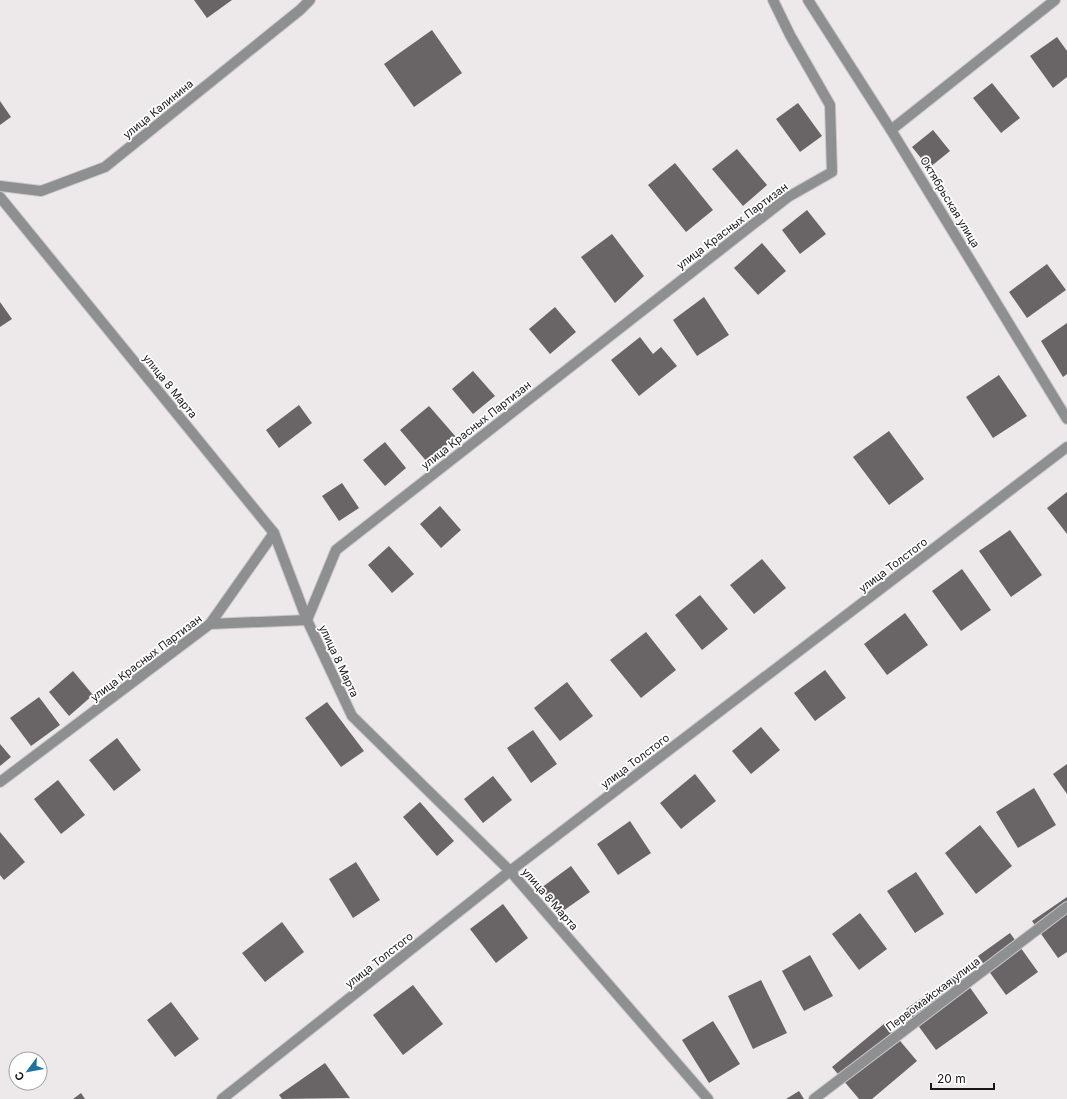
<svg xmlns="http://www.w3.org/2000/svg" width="1067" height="1099" viewBox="0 0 1067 1099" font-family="Inter,sans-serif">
  <rect width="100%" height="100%" fill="#ede9ea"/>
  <g fill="#696566">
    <polygon points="194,0 232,0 207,18"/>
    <polygon points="432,30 462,73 414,107 384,64"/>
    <polygon points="1057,37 1067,51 1067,77 1053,88 1030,56"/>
    <polygon points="992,83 1020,118 1001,133 973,98"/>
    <polygon points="0,101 11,117 0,125"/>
    <polygon points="798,103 822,136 800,152 776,119"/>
    <polygon points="933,130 950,151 929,168 912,147"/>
    <polygon points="737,149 767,185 743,206 712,169"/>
    <polygon points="675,163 713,210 686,232 648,185"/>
    <polygon points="807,210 826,234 800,254 782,230"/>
    <polygon points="612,234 644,276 615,303 581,257"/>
    <polygon points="762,243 786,271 758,295 734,268"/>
    <polygon points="1047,264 1066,290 1027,318 1009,292"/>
    <polygon points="704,297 729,335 697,356 673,320"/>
    <polygon points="0,302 12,319 0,327"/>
    <polygon points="555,307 576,332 550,354 529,329"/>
    <polygon points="1067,323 1067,374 1063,377 1041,341"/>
    <polygon points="640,337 653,354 661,347 677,366 639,396 611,360"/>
    <polygon points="473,371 495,396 473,414 452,389"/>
    <polygon points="999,375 1027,416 993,438 966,397"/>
    <polygon points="299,405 312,423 279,448 266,430"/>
    <polygon points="429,406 456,437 427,462 400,430"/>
    <polygon points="889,431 924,479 889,505 853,457"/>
    <polygon points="385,442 406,468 385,486 363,460"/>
    <polygon points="342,483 359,508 339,521 322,496"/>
    <polygon points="1067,492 1067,534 1047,508"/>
    <polygon points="440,506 461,530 441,548 420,524"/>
    <polygon points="1010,530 1042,575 1011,597 979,551"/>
    <polygon points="389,546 414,574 392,593 368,565"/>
    <polygon points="762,559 786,588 754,614 730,585"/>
    <polygon points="962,569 991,610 961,631 932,591"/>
    <polygon points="700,595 728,629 702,650 675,615"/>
    <polygon points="905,613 928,645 887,675 864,644"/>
    <polygon points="646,632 676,670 641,698 610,660"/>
    <polygon points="825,670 846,698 815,721 794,693"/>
    <polygon points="73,671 93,695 69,716 49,692"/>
    <polygon points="567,682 593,716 560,741 534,708"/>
    <polygon points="39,697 60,725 31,746 10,718"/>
    <polygon points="327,702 364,751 341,767 305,718"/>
    <polygon points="761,727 780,750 751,774 732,751"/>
    <polygon points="533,730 557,764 531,783 507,748"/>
    <polygon points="117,738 141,770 114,791 89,760"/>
    <polygon points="0,744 11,757 0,766"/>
    <polygon points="1067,764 1067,794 1053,774"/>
    <polygon points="695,774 716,801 681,829 660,803"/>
    <polygon points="493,776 512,800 483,823 464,799"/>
    <polygon points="58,780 85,815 61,834 34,799"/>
    <polygon points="1034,788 1056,825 1018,848 996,812"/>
    <polygon points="420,802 454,841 437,856 403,817"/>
    <polygon points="630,821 651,853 618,875 597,844"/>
    <polygon points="980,825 1012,866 976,894 945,853"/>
    <polygon points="0,832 25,862 4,880 0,875"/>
    <polygon points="356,862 380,900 353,918 329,879"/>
    <polygon points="571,866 590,892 560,913 541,888"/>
    <polygon points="916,872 944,914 915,933 887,891"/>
    <polygon points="1067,897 1067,952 1058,958 1032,921"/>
    <polygon points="503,904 528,938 496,963 470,929"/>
    <polygon points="860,913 887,949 859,970 832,934"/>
    <polygon points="282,922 304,952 265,982 242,953"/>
    <polygon points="1010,933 1038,972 1006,995 978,956"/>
    <polygon points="810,955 833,996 804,1011 782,971"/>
    <polygon points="959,972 988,1013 936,1050 906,1009"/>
    <polygon points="761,980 787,1033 753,1049 728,996"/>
    <polygon points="413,985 443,1024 403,1055 373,1015"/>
    <polygon points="171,1002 199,1039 175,1057 147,1020"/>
    <polygon points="713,1021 740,1064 709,1083 682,1040"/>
    <polygon points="885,1023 917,1061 872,1099 859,1099 832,1067"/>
    <polygon points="325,1063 350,1098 282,1099 279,1095"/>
    <polygon points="799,1091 804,1099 786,1099"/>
    <polygon points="81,1093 85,1099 73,1099"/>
  </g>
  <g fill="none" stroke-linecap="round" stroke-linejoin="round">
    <defs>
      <g id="minor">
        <polyline points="808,0 891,130 1067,419"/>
        <polyline points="891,130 1055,0"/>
        <polyline points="0,186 41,191 105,167 300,10 310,0"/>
        <polyline points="0,197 274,533 307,620 352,716 510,871 708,1099"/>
        <polyline points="210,624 274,533"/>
        <polyline points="0,782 210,624 307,620 336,550 788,197 832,172 830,105 790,35 773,0"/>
        <polyline points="222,1099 510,871 1067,447"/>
        <polyline points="814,1099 1067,907"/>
      </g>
    </defs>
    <use href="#minor" stroke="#cbc7c8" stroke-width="12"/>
    <use href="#minor" stroke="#8e8f90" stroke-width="10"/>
  </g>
  <g text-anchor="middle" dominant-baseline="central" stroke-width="3.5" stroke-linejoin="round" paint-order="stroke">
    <g font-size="11" fill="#181717" stroke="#fff">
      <text transform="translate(158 109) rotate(-39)">улица Калинина</text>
      <text transform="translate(950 202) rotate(59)">Октябрьская улица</text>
      <text transform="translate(732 226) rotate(-37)">улица Красных Партизан</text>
      <text transform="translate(170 386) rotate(51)">улица 8 Марта</text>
      <text transform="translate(476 425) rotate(-38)">улица Красных Партизан</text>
      <text transform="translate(893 565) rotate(-37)">улица Толстого</text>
      <text transform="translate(146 658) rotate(-37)">улица Красных Партизан</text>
      <text transform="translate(339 661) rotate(65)">улица 8 Марта</text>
      <text transform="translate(635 761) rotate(-37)">улица Толстого</text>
      <text transform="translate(550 899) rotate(49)">улица 8 Марта</text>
      <text transform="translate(379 960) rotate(-38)">улица Толстого</text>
      <text transform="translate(933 994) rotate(-37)">Первомайская улица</text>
    </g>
  </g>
  <g transform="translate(28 1071) rotate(238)"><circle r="19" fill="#ffffff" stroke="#a3a2a2"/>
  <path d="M0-3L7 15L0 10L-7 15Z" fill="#1c73a2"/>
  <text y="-6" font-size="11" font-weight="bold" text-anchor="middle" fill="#181717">С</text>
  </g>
  <path d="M931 1083v6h63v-6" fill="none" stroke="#181717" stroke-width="2"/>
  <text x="937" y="1083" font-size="12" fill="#181717" stroke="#ffffff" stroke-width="3" paint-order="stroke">20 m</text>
</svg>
